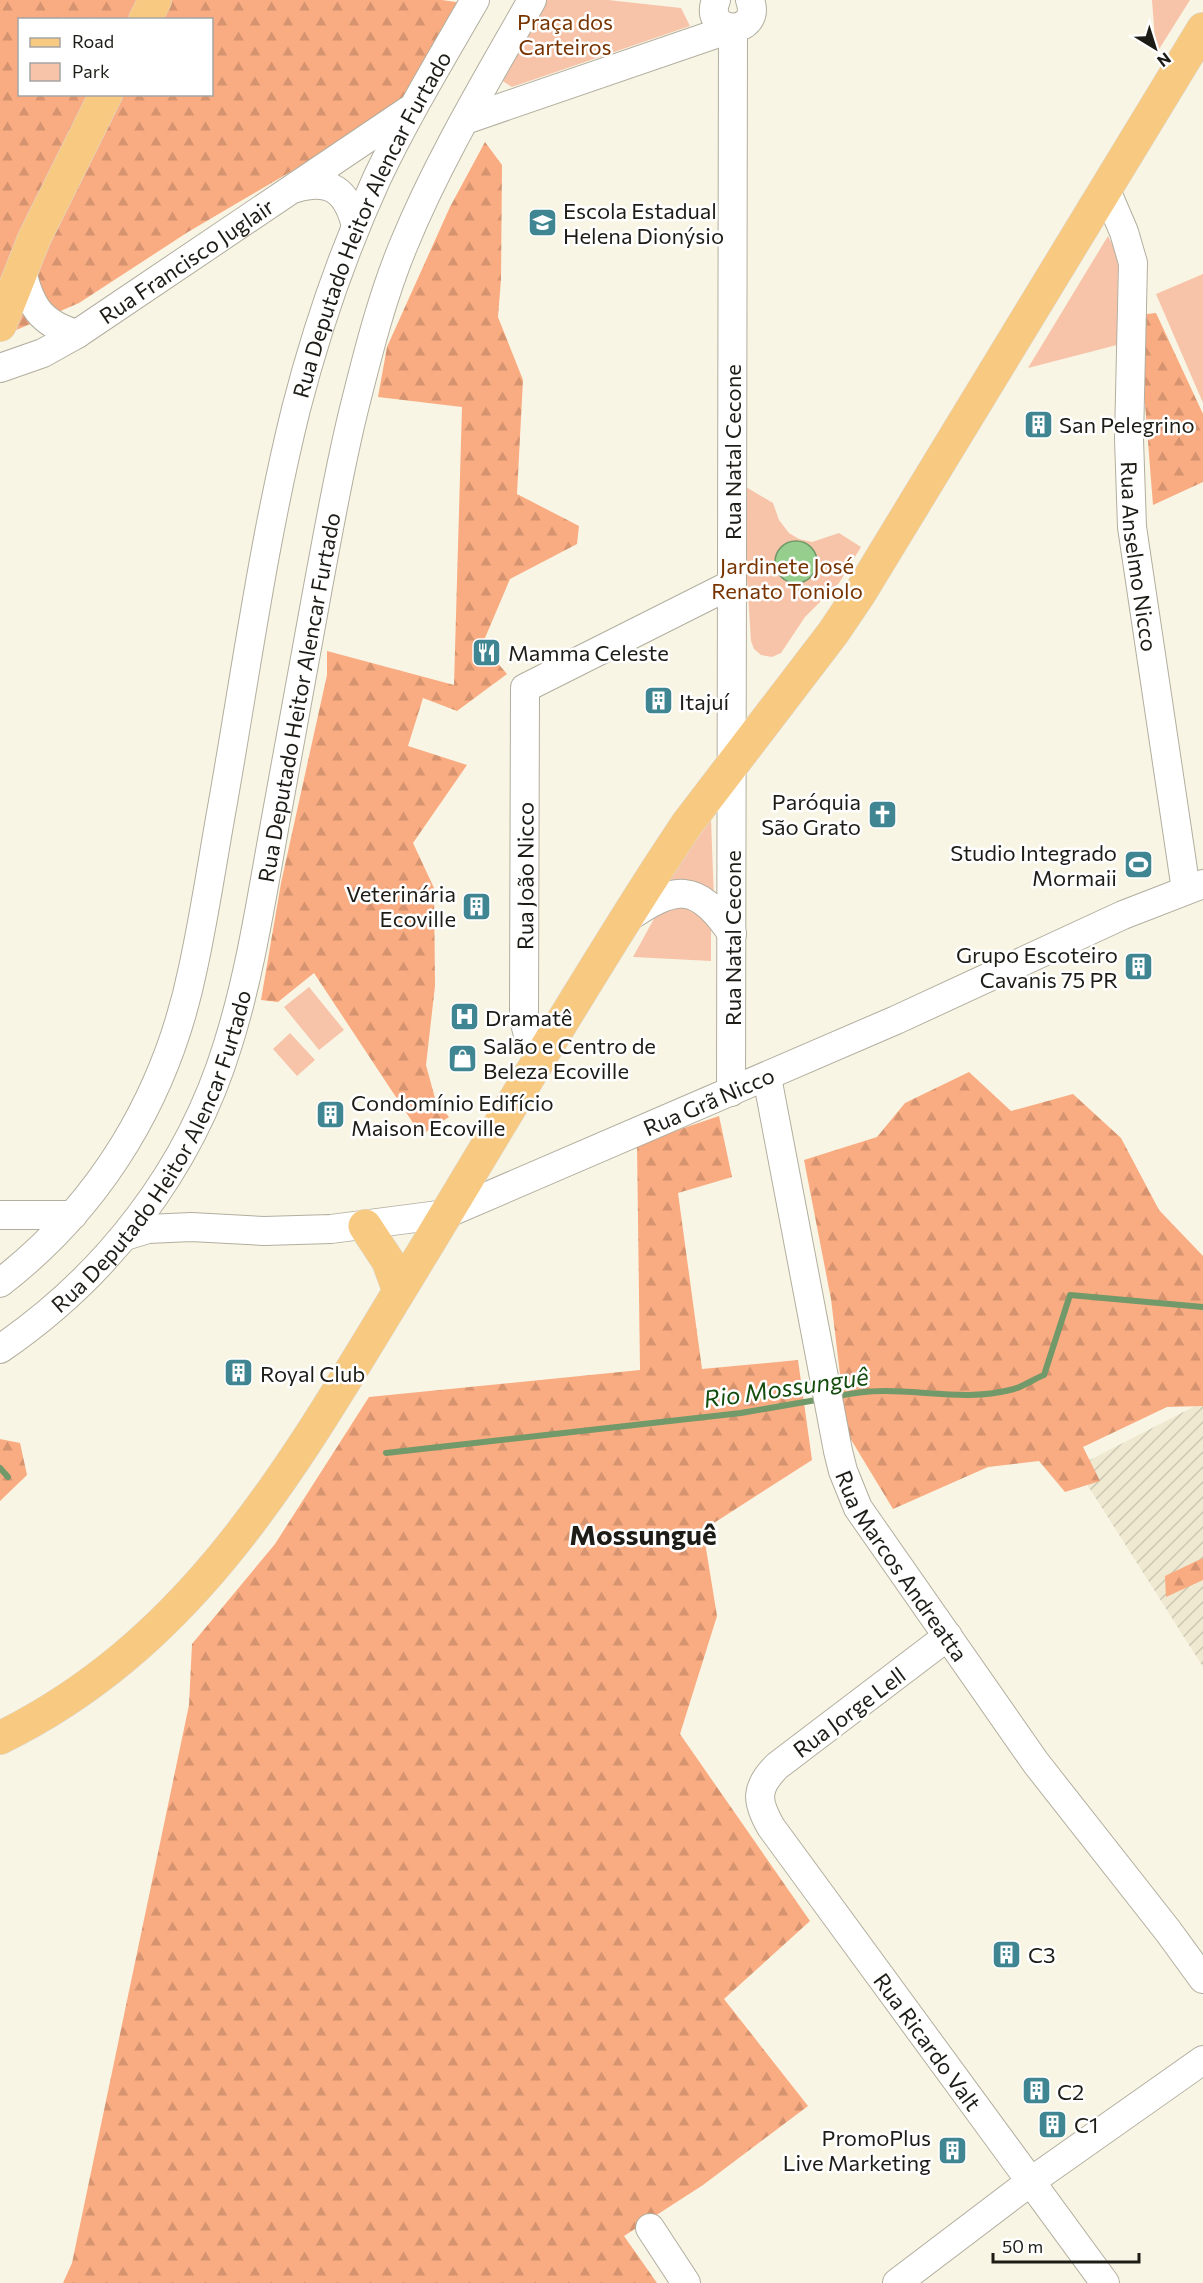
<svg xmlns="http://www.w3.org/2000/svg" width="1203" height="2283" viewBox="0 0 1203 2283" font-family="Commissioner,sans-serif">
  <defs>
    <pattern id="industrial-furrows" width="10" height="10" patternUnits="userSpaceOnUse" patternTransform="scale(1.5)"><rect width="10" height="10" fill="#efe9d1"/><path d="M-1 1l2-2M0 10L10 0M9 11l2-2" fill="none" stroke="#ccc7b3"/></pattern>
    <pattern id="forest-firs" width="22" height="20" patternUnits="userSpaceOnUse" patternTransform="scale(1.5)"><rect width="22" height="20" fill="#f9ab81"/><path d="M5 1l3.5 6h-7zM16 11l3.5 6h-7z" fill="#d5936f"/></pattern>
  </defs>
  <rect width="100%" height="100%" fill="#f9f5e4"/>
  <polygon fill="url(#industrial-furrows)" points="1203,1402 1203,1667 1076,1467"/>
  <g fill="#f7c4aa">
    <polygon points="546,0 608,0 681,8 690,26 512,87 501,80"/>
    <polygon points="1152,0 1190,0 1156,54"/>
    <polygon points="1108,236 1117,254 1118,267 1117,345 1028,368"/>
    <polygon points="1203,274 1203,403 1156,294"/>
    <polygon points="741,484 773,503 779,520 789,533 799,539 812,542 839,533 861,547 839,583 805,617 781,653 772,657 761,655 754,649 751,641"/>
    <polygon points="711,819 714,900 666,884"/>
    <polygon points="669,904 694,905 711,926 711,961 633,957 656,915"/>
    <polygon points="309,987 344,1030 319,1050 284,1007"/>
    <polygon points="290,1033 315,1060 297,1076 273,1049"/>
  </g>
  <g fill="url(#forest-firs)" fill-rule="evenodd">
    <path d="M0,0H442L469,4L404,105L188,232L79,303L0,337ZM20,20H212V94H20Z"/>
    <polygon points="485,142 502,165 501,279 498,317 523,380 517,494 579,526 577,544 510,579 482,645 507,674 457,711 423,698 408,746 467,765 413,843 434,888 435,986 426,1065 436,1102 449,1117 421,1135 314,973 278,1002 261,1000 281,883 327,675 327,651 454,685 462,407 378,397 387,347 450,207"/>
    <polygon points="1156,313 1203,414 1203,482 1153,505 1138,315"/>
    <polygon points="969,1072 1011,1111 1073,1094 1121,1138 1159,1210 1203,1256 1203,1406 1167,1407 1083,1447 1100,1481 1065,1492 1039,1461 988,1467 893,1509 847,1433 831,1299 804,1160 877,1137 905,1103"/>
    <polygon points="719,1116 732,1177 678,1193 702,1369 798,1360 812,1460 703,1530 717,1616 680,1734 810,1921 724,1999 808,2106 703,2185 624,2236 657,2283 63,2283 72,2263 189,1705 192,1644 275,1544 369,1397 640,1370 637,1144"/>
    <polygon points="0,1439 20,1443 27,1475 0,1501"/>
    <polygon points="1203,1558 1203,1580 1166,1597 1165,1576"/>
  </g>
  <circle fill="#95ce8d" stroke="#719969" stroke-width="1.5" cx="796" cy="562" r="21"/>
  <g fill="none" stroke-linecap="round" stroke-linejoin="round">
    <g stroke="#719969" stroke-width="6">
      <path d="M835,1397C851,1393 868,1391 885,1391C928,1391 971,1401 1014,1389C1024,1386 1034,1379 1044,1375L1070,1295L1203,1307"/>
      <polyline points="386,1453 741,1413 822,1399"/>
      <polyline points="0,1468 8,1477"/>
    </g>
    <defs>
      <g id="minor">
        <path d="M716,0C702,36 763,37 750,0"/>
        <polyline points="465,120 733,28 731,1092"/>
        <path d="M296,188C331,178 347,191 356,226"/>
        <path id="s1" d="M1106,190L1124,232L1133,263L1129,439L1132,527L1186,890"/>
        <path d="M21,268C30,305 39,323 77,334"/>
        <path id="s2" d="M0,368L43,353L77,334L409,110"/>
        <path d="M626,919C675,885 697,881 732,934"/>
        <path id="s3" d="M539,1059C531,1044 525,1031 524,1013L525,688L732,584"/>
        <path id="s4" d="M767,1077L838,1451L843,1471L858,1508L1036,1763L1168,1931L1203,1979"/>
        <polyline points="0,1215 73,1215"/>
        <path id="s5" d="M125,1236L148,1229L191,1227L264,1231L331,1229L446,1214L896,1020L1123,915L1203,884"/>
        <path id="s6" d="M0,1283C102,1204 167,1095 193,968C205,913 213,857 223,802C246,671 264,538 296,409C316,331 343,252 377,178C406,117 441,59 475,0"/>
        <path id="s7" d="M0,1349C107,1276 190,1169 228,1044C251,971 262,894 276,818C291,738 305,657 320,576C331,518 341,459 356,401C369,349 383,294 404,244C439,159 487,80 532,0"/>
        <path id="s8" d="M948,1636L777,1766C755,1788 756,1801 771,1827L1105,2283"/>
        <polyline points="650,2228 686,2283"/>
        <polyline points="897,2283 1030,2182 1203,2060"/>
      </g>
      <g id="major">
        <polyline points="145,20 155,0"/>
        <polyline points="0,325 34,239 106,94"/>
        <polyline points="365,1226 388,1261 399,1291"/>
        <path d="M0,1738C203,1638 301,1451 414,1267C496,1132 576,995 662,862L687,824L833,633L860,593L1203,29"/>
      </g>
    </defs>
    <use href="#minor" stroke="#b2ae9f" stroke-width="30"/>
    <use href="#major" stroke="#dbdbda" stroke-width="34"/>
    <use href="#minor" stroke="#fff" stroke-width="28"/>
    <use href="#major" stroke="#f8c981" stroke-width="33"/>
  </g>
  <defs>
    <symbol id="school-square" viewBox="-11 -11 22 22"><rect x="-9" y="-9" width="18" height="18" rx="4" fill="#408692" stroke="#fff"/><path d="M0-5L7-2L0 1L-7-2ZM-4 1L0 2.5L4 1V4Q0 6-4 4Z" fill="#fff"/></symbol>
    <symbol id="building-square" viewBox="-11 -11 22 22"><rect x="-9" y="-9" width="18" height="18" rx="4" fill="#408692" stroke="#fff"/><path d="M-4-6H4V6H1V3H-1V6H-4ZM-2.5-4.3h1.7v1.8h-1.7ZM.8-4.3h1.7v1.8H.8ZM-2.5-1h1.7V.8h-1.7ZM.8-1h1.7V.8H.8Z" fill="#fff"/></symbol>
    <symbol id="restaurant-square" viewBox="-11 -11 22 22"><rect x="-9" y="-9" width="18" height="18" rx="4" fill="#408692" stroke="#fff"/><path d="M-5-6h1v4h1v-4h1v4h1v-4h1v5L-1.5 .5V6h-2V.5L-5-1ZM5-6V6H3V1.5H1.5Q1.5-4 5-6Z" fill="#fff"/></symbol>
    <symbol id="church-square" viewBox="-11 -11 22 22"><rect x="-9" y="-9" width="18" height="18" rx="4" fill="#408692" stroke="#fff"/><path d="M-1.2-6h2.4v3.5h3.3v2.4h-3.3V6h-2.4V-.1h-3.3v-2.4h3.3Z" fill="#fff"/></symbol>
    <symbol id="stadium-square" viewBox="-11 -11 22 22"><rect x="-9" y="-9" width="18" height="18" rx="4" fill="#408692" stroke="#fff"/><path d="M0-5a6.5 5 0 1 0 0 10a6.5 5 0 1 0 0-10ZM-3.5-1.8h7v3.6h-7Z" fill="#fff"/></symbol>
    <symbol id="hospital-square" viewBox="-11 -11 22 22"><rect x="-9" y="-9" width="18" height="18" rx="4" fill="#408692" stroke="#fff"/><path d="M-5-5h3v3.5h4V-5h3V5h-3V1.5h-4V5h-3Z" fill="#fff"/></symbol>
    <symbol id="shop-square" viewBox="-11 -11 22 22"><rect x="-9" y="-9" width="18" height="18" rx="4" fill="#408692" stroke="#fff"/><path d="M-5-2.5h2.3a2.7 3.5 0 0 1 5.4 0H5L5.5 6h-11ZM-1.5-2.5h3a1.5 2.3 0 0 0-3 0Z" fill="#fff"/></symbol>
  </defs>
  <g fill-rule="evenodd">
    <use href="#school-square" x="526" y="206" width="33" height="33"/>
    <use href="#building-square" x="1022" y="408" width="33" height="33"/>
    <use href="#restaurant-square" x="470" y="636" width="33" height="33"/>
    <use href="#building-square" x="642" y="684" width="33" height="33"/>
    <use href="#church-square" x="866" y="798" width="33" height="33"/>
    <use href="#stadium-square" x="1122" y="848" width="33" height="33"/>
    <use href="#building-square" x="460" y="890" width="33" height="33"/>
    <use href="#building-square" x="1122" y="950" width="33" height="33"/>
    <use href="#hospital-square" x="448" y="1000" width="33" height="33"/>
    <use href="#shop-square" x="446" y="1042" width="33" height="33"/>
    <use href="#building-square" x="314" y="1098" width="33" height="33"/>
    <use href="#building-square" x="222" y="1356" width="33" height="33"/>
    <use href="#building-square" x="990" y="1938" width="33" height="33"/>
    <use href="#building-square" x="1020" y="2074" width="33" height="33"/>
    <use href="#building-square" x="1036" y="2108" width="33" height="33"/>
    <use href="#building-square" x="936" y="2134" width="33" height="33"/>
  </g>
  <g text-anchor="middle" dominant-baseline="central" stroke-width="5" stroke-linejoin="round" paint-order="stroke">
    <g font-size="22" fill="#783400" stroke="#fff">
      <text x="565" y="21">Praça dos<tspan x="565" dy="25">Carteiros</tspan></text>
      <text x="787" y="565">Jardinete José<tspan x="787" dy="25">Renato Toniolo</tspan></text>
    </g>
    <g font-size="22" fill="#1d1c16" stroke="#fff" text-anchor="start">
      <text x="563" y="210">Escola Estadual<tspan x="563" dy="25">Helena Dionýsio</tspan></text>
      <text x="1059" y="424">San Pelegrino</text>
      <text x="508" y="652">Mamma Celeste</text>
      <text x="679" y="701">Itajuí</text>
      <text x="861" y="801" text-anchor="end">Paróquia<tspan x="861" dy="25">São Grato</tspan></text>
      <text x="1117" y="852" text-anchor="end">Studio Integrado<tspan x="1117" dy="25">Mormaii</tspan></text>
      <text x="456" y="893" text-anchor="end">Veterinária<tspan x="456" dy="25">Ecoville</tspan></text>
      <text x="1118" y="954" text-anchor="end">Grupo Escoteiro<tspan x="1118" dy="25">Cavanis 75 PR</tspan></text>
      <text x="485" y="1017">Dramatê</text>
      <text x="483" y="1045">Salão e Centro de<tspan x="483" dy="25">Beleza Ecoville</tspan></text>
      <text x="351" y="1102">Condomínio Edifício<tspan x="351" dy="25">Maison Ecoville</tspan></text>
      <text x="260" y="1373">Royal Club</text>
      <text x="1028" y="1954">C3</text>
      <text x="1057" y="2091">C2</text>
      <text x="1074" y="2124">C1</text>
      <text x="931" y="2137" text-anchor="end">PromoPlus<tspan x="931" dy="25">Live Marketing</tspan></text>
    </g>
    <g font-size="22" fill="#1d1c16" stroke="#fff">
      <text stroke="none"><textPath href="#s6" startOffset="1146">Rua Deputado Heitor Alencar Furtado</textPath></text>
      <text stroke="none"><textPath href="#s2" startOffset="216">Rua Francisco Juglair</textPath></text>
      <text transform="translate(732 452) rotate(-90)">Rua Natal Cecone</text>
      <text stroke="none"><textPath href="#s1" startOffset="372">Rua Anselmo Nicco</textPath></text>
      <text stroke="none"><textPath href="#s7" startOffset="742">Rua Deputado Heitor Alencar Furtado</textPath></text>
      <text stroke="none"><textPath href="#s3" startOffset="186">Rua João Nicco</textPath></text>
      <text transform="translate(732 938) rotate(-90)">Rua Natal Cecone</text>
      <text stroke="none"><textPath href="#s5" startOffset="609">Rua Grã Nicco</textPath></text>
      <text stroke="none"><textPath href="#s7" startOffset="256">Rua Deputado Heitor Alencar Furtado</textPath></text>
      <text stroke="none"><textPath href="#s4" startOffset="513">Rua Marcos Andreatta</textPath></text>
      <text transform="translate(849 1712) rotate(-37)">Rua Jorge Lell</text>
      <text stroke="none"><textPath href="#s8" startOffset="549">Rua Ricardo Valt</textPath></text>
    </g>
    <g font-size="24" font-style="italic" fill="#154d0e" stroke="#fff">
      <text transform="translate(786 1387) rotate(-8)">Rio Mossunguê</text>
    </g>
    <g font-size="28" font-weight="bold" fill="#1d1c16" stroke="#fff">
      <text x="643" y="1534">Mossunguê</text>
    </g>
  </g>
  <rect x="18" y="18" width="195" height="78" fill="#ffffff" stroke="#a5a4a2" stroke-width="1.5"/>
  <rect x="30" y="38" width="30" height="9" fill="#f8c981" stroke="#a5a4a2" stroke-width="1.5"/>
  <text x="72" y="48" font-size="18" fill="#1d1c16">Road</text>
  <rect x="30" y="63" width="30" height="18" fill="#f7c4aa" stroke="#a5a4a2" stroke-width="1.5"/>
  <text x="72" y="78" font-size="18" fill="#1d1c16">Park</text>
  <g transform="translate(1155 48) rotate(142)" stroke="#ffffff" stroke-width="4.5" paint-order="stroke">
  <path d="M0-4.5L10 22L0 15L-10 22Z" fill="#1d1c16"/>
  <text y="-9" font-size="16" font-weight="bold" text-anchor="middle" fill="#1d1c16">N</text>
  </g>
  <path d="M993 2253v9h146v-9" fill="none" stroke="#1d1c16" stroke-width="3"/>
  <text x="1002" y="2253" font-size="18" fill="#1d1c16" stroke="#ffffff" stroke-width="4.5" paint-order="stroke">50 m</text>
</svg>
